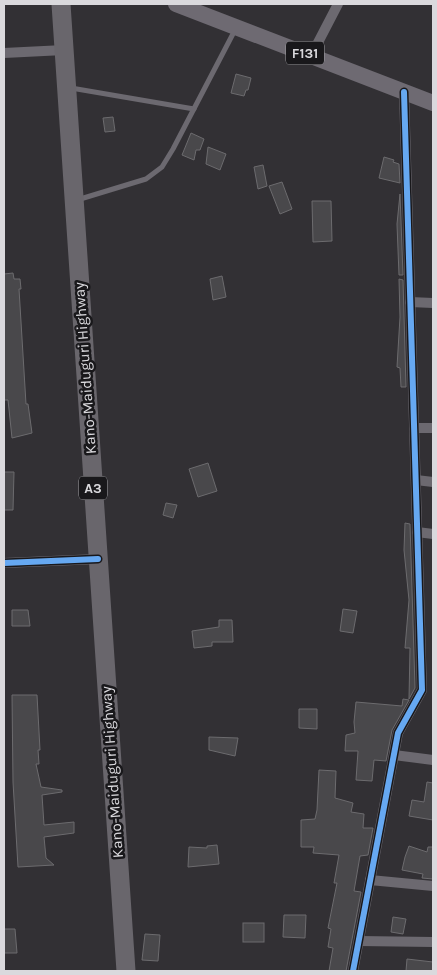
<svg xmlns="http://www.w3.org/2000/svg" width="437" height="975" viewBox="0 0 437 975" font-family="Karla,sans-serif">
  <rect width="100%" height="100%" fill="#323034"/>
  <g fill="#49484b" stroke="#6c6b6e">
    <polygon points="236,74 251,78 248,90 246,90 244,96 231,93"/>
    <polygon points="113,117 115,131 105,132 103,118"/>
    <polygon points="191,133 204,139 200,150 196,150 194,160 182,155"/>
    <polygon points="208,147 226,154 220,170 206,164"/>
    <polygon points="384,157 394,160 393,162 399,164 400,183 379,178"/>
    <polygon points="263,165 267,186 258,189 254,167"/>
    <polygon points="282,182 292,209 280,214 269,186"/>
    <polygon points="400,194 403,275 399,275 397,224"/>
    <polygon points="312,201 331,201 332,241 313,242"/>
    <polygon points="13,273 14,279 20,279 21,289 19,289 26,404 28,404 32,433 12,438 8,400 4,400 4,274"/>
    <polygon points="222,276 226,297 213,300 210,279"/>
    <polygon points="399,279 403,280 406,387 401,387 400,368 397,367 400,317"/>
    <polygon points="208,463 217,491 198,497 189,469"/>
    <polygon points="4,472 14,472 13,510 4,510"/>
    <polygon points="166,503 177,505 173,518 163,515"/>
    <polygon points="405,523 410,524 415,688 409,699 410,648 405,648 409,600 404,550"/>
    <polygon points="343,609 357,611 353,633 340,631"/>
    <polygon points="12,610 28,610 30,626 12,626"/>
    <polygon points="219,620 232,620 233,642 212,642 212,646 194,648 192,631 219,627"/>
    <polygon points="12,695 37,695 40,750 38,750 39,764 36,764 41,787 62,790 62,792 42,795 44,825 74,822 74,833 44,837 46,858 54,865 18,867 13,782"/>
    <polygon points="403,699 409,700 392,730 386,761 374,760 372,781 356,780 358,751 345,751 346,735 355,733 354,722 356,702 402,706"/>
    <polygon points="299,709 317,709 317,729 299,728"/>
    <polygon points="209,737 238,738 235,756 209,750"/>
    <polygon points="319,770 336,771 335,798 353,803 351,812 364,814 363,828 373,828 368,855 360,856 354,891 361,892 346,971 329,971 333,948 328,947 331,929 328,928 337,883 334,883 339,855 313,853 314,847 301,847 301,820 315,819 317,810"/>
    <polygon points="427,782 433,783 433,820 409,816 412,800 424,802"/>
    <polygon points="217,845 219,864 188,867 189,847 207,848 207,846"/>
    <polygon points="409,846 427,852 428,847 433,847 433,879 422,878 423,874 402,870 405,857"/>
    <polygon points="284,915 306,915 305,938 283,937"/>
    <polygon points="393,917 406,919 403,934 391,932"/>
    <rect x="243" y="923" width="21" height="19"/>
    <polygon points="4,929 15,929 17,953 4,953"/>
    <polygon points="145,934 160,935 158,961 142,960"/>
    <polygon points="407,959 433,962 433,971 406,971"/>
  </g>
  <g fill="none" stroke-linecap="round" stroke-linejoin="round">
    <g stroke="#6c6970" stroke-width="5">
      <polyline points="71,88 194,109"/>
      <polyline points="77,200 146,179 162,167 173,149 236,28"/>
    </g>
    <g stroke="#6c6970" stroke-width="10">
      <polyline points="4,53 64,50"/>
      <polyline points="311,56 338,4"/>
      <polyline points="410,302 433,303"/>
      <polyline points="414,428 433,428"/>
      <polyline points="416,480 433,482"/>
      <polyline points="417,532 433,534"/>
      <polyline points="4,563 98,559"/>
      <polyline points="394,755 433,760"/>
      <polyline points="370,880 433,886"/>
      <polyline points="359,941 433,942"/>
      <polyline points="353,971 398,733 422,690 404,92"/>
    </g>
    <polyline stroke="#6e6a72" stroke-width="16" points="176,4 433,103"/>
    <polyline stroke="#69666c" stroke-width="19" points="61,4 126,971"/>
    <defs>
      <g id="cycleway">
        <polyline points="4,563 98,559"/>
        <polyline points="353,971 398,733 422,690 404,92"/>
      </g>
    </defs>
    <use href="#cycleway" stroke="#19181b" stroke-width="9"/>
    <use href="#cycleway" stroke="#66a8f1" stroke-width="6"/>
  </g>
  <g text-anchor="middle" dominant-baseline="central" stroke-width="5" stroke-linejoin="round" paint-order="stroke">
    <g fill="#19181b" stroke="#a09fa3" stroke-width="1">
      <rect x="286" y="41.5" width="38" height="23" rx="4"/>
      <rect x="79" y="476.5" width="28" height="23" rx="4"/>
    </g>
    <g font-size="14" font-weight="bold" fill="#dad9dd">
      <text x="305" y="53">F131</text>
      <text x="93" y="488">A3</text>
    </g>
    <g font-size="15" fill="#dad9dd" stroke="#19181b">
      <text transform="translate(85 368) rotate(-94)">Kano-Maiduguri Highway</text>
      <text transform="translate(112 772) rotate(-94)">Kano-Maiduguri Highway</text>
    </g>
  </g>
  <rect width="437" height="975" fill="none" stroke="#dad9dd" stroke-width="10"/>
</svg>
